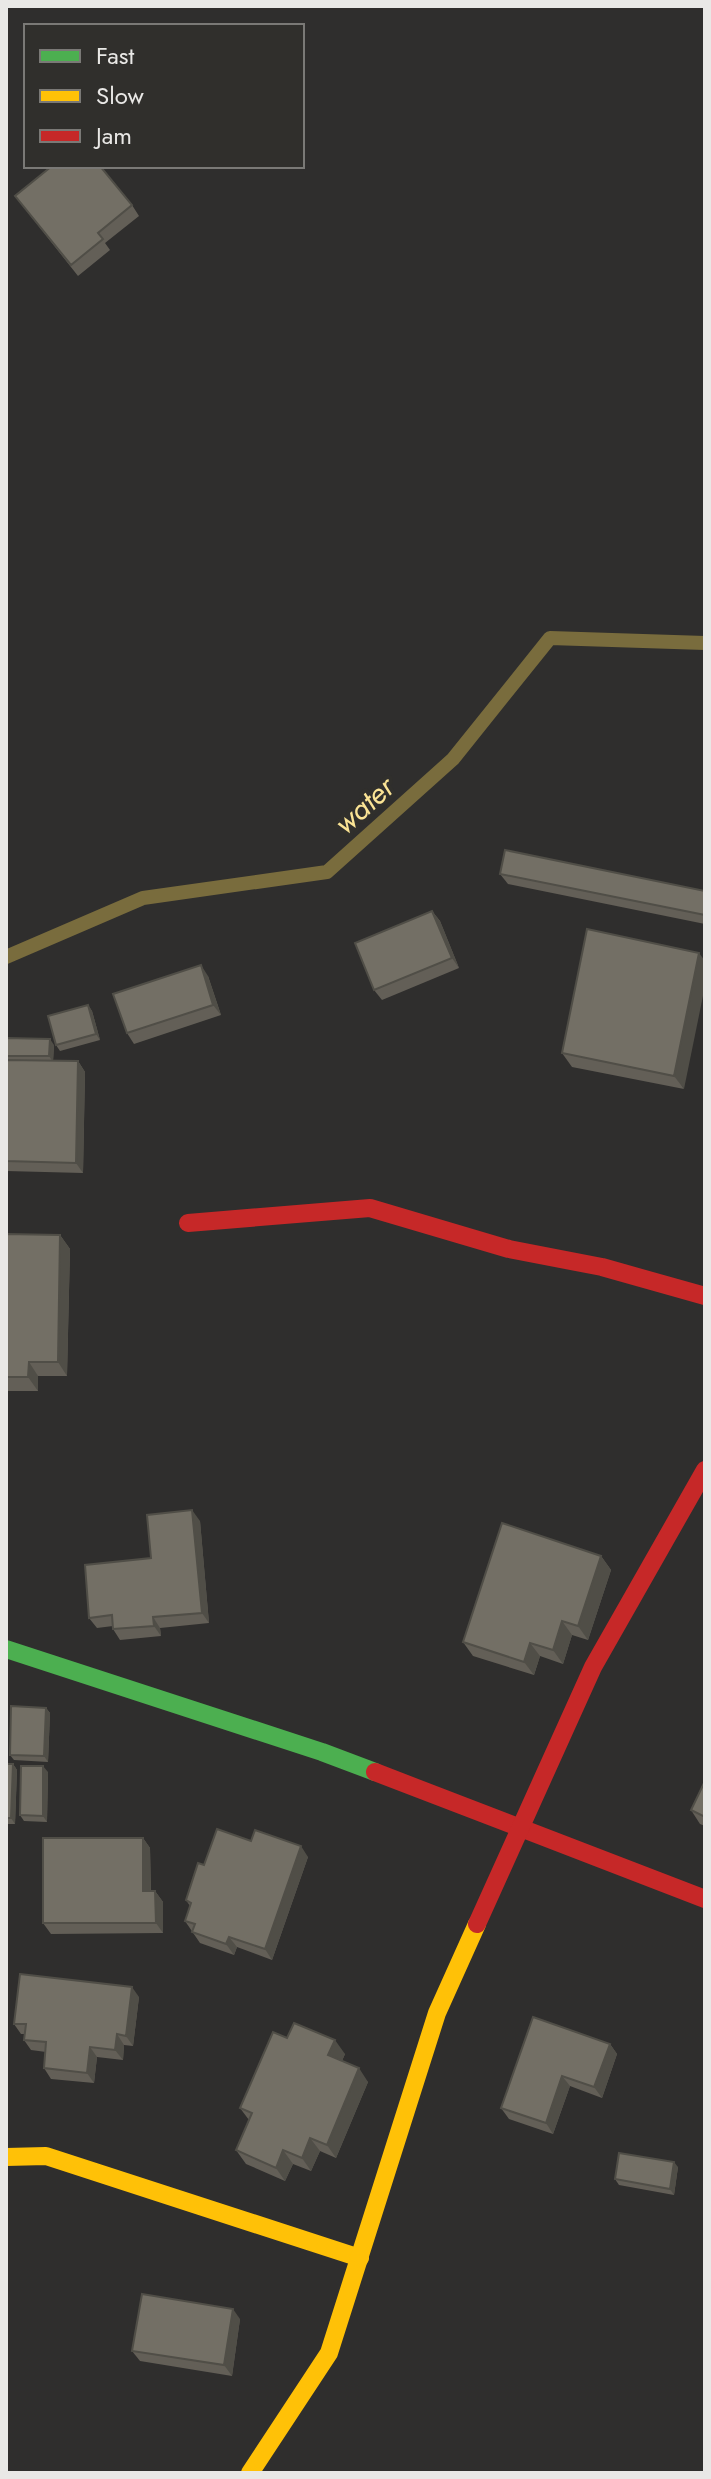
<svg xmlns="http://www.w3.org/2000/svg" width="711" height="2479" viewBox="0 0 711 2479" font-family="Jost,sans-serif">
  <rect width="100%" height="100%" fill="#2f2e2d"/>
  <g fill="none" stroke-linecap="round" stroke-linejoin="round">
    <polyline stroke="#796c3d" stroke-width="14" points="6,957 143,898 327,872 453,759 550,638 705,643"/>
    <polyline stroke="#4caf50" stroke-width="18" points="6,1649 322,1752 375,1772"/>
    <g stroke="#ffc107" stroke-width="18">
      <polyline points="6,2157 46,2156 360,2258"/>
      <polyline points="250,2473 329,2353 437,2013 477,1924"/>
    </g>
    <g stroke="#c62828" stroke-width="18">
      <polyline points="188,1223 370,1208 509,1249 602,1267 705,1296"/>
      <polyline points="375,1772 705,1899"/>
      <polyline points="477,1924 593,1667 705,1470"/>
    </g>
  </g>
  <g fill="#635f57">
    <polygon points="15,196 132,205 139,216 105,243 110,250 78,276"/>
    <polygon points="500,874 705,891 705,924 508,884"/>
    <polygon points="432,911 440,921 459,968 382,1000 374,990"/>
    <polygon points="587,929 684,1089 572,1067 562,1053"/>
    <polygon points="208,976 221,1015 134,1044 127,1033"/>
    <polygon points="88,1005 92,1011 100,1040 60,1051 56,1045"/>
    <polygon points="6,1038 54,1045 53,1061 78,1061 85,1072 83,1173 6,1171 6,1060 7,1060 6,1058"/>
    <polygon points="6,1234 60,1235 70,1249 67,1376 38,1376 38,1391 6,1391"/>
    <polygon points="200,1521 209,1623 160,1628 161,1636 120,1640 113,1629 113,1626 97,1628 89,1618 151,1558"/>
    <polygon points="601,1556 611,1570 588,1640 572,1635 563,1664 540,1656 534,1675 473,1656 463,1642"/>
    <polygon points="46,1708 50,1713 48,1762 14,1760 10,1755"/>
    <polygon points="6,1764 13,1764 17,1770 15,1824 6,1824"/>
    <polygon points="48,1772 47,1822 24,1821 20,1815"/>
    <polygon points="705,1781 705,1826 700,1824 691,1810"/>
    <polygon points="143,1838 150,1848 151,1891 155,1891 163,1902 163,1933 51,1934 43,1923"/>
    <polygon points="251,1841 308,1857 272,1960 237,1947 234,1955 200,1943 185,1921 190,1906 186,1900 204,1865"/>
    <polygon points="139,1997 133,2046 124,2045 123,2060 97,2057 94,2083 51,2079 44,2068 46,2052 31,2050 24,2040 25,2034 21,2034 14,2024"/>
    <polygon points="287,2038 345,2054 342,2061 368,2082 336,2158 320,2151 311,2171 293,2164 285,2181 246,2164 236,2150 249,2120 240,2108"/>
    <polygon points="610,2044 617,2054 602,2098 570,2086 553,2134 509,2119 501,2108"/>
    <polygon points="678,2167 674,2195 619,2185 615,2179"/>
    <polygon points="240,2319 232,2376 140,2361 132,2351"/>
  </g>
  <g fill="#504e47">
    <polygon points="432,911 440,921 459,968 452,958"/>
    <polygon points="699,953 705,961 705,986 684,1089 674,1076"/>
    <polygon points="201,965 208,976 221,1015 213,1005"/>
    <polygon points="88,1005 92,1011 100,1040 96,1034"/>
    <polygon points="50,1039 54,1045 53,1062 49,1056"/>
    <polygon points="78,1061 85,1072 83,1173 76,1163"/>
    <polygon points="60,1235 70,1249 67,1376 58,1362"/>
    <polygon points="29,1362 38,1376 38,1391 28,1377"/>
    <polygon points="192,1510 200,1521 209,1623 202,1613"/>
    <polygon points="601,1556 611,1570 588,1640 578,1626"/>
    <polygon points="153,1617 160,1628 161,1636 154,1626"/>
    <polygon points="562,1621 572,1635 563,1664 553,1650"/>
    <polygon points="530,1643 540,1656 534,1675 524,1662"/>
    <polygon points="46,1708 50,1713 48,1762 44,1756"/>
    <polygon points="13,1764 17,1770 15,1824 11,1818"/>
    <polygon points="43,1766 48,1772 47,1822 43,1816"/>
    <polygon points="143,1838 150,1848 151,1902 143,1891"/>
    <polygon points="301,1846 308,1857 272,1960 265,1949"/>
    <polygon points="155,1891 163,1902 163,1933 156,1923"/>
    <polygon points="229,1937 237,1947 234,1955 226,1944"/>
    <polygon points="132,1987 139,1997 133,2046 126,2036"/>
    <polygon points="117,2034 124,2045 123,2060 115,2050"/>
    <polygon points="335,2040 345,2054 338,2069 328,2055"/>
    <polygon points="610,2044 617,2054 602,2098 594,2087"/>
    <polygon points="90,2047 97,2057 94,2083 87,2073"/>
    <polygon points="359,2068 368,2082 336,2158 327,2145"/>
    <polygon points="562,2076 570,2086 553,2134 546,2123"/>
    <polygon points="310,2138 320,2151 311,2171 302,2158"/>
    <polygon points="283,2150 293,2164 285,2181 276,2168"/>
    <polygon points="674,2162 678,2167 674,2195 670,2189"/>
    <polygon points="233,2309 240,2319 232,2376 224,2365"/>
  </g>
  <g fill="#736f65" stroke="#504e47" stroke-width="2">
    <polygon points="52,166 76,166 77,167 78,166 100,166 132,205 98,233 103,239 71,265 15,196"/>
    <polygon points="505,850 705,891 705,915 500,874"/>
    <polygon points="432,911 452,958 374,990 355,943"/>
    <polygon points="587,929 699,953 674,1076 562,1053"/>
    <polygon points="201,965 213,1005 127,1033 113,994"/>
    <polygon points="88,1005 96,1034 56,1045 48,1016"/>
    <polygon points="6,1038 50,1039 49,1056 6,1056"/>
    <polygon points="6,1060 78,1061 76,1163 6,1161"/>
    <polygon points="6,1234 60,1235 58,1362 29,1362 28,1377 6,1377"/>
    <polygon points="192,1510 202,1613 153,1617 154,1626 113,1629 112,1615 89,1618 85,1565 151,1558 147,1515"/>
    <polygon points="502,1523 601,1556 578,1626 562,1621 553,1650 530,1643 524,1662 463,1642"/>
    <polygon points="11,1706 46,1708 44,1756 10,1755"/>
    <polygon points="6,1764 13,1764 11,1818 6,1818"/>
    <polygon points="21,1766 43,1766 43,1816 20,1815"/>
    <polygon points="705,1781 705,1817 691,1810"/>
    <polygon points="217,1829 251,1841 255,1830 301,1846 265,1949 229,1937 226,1944 192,1932 195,1924 185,1921 191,1903 186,1900 198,1863 204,1865"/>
    <polygon points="43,1838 143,1838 143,1891 155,1891 156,1923 43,1923"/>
    <polygon points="20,1974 132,1987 126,2036 117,2034 115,2050 90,2047 87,2073 44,2068 46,2042 24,2040 26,2024 14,2024"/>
    <polygon points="533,2017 610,2044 594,2087 562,2076 546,2123 501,2108"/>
    <polygon points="294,2023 335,2040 328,2055 359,2068 327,2145 310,2138 302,2158 283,2150 276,2168 236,2150 252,2113 240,2108 273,2032 287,2038"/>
    <polygon points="619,2153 674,2162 670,2189 615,2179"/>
    <polygon points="142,2294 233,2309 224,2365 132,2351"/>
  </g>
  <g text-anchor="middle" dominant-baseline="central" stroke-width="8" stroke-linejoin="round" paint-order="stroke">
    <g font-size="30" font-style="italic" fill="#fbe495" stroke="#302f2c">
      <text transform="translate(364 805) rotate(-42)">water</text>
    </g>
  </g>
  <rect width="711" height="2479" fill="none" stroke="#e9e8e6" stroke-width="16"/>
  <rect x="24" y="24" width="280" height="144" fill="#302f2c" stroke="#7a7976" stroke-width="2"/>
  <rect x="40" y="50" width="40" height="12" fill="#4caf50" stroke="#7a7976" stroke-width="2"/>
  <text x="96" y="64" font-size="24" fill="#e9e8e6">Fast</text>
  <rect x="40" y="90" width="40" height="12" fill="#ffc107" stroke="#7a7976" stroke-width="2"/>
  <text x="96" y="104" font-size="24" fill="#e9e8e6">Slow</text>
  <rect x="40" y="130" width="40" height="12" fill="#c62828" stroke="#7a7976" stroke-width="2"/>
  <text x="96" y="144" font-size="24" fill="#e9e8e6">Jam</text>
</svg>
